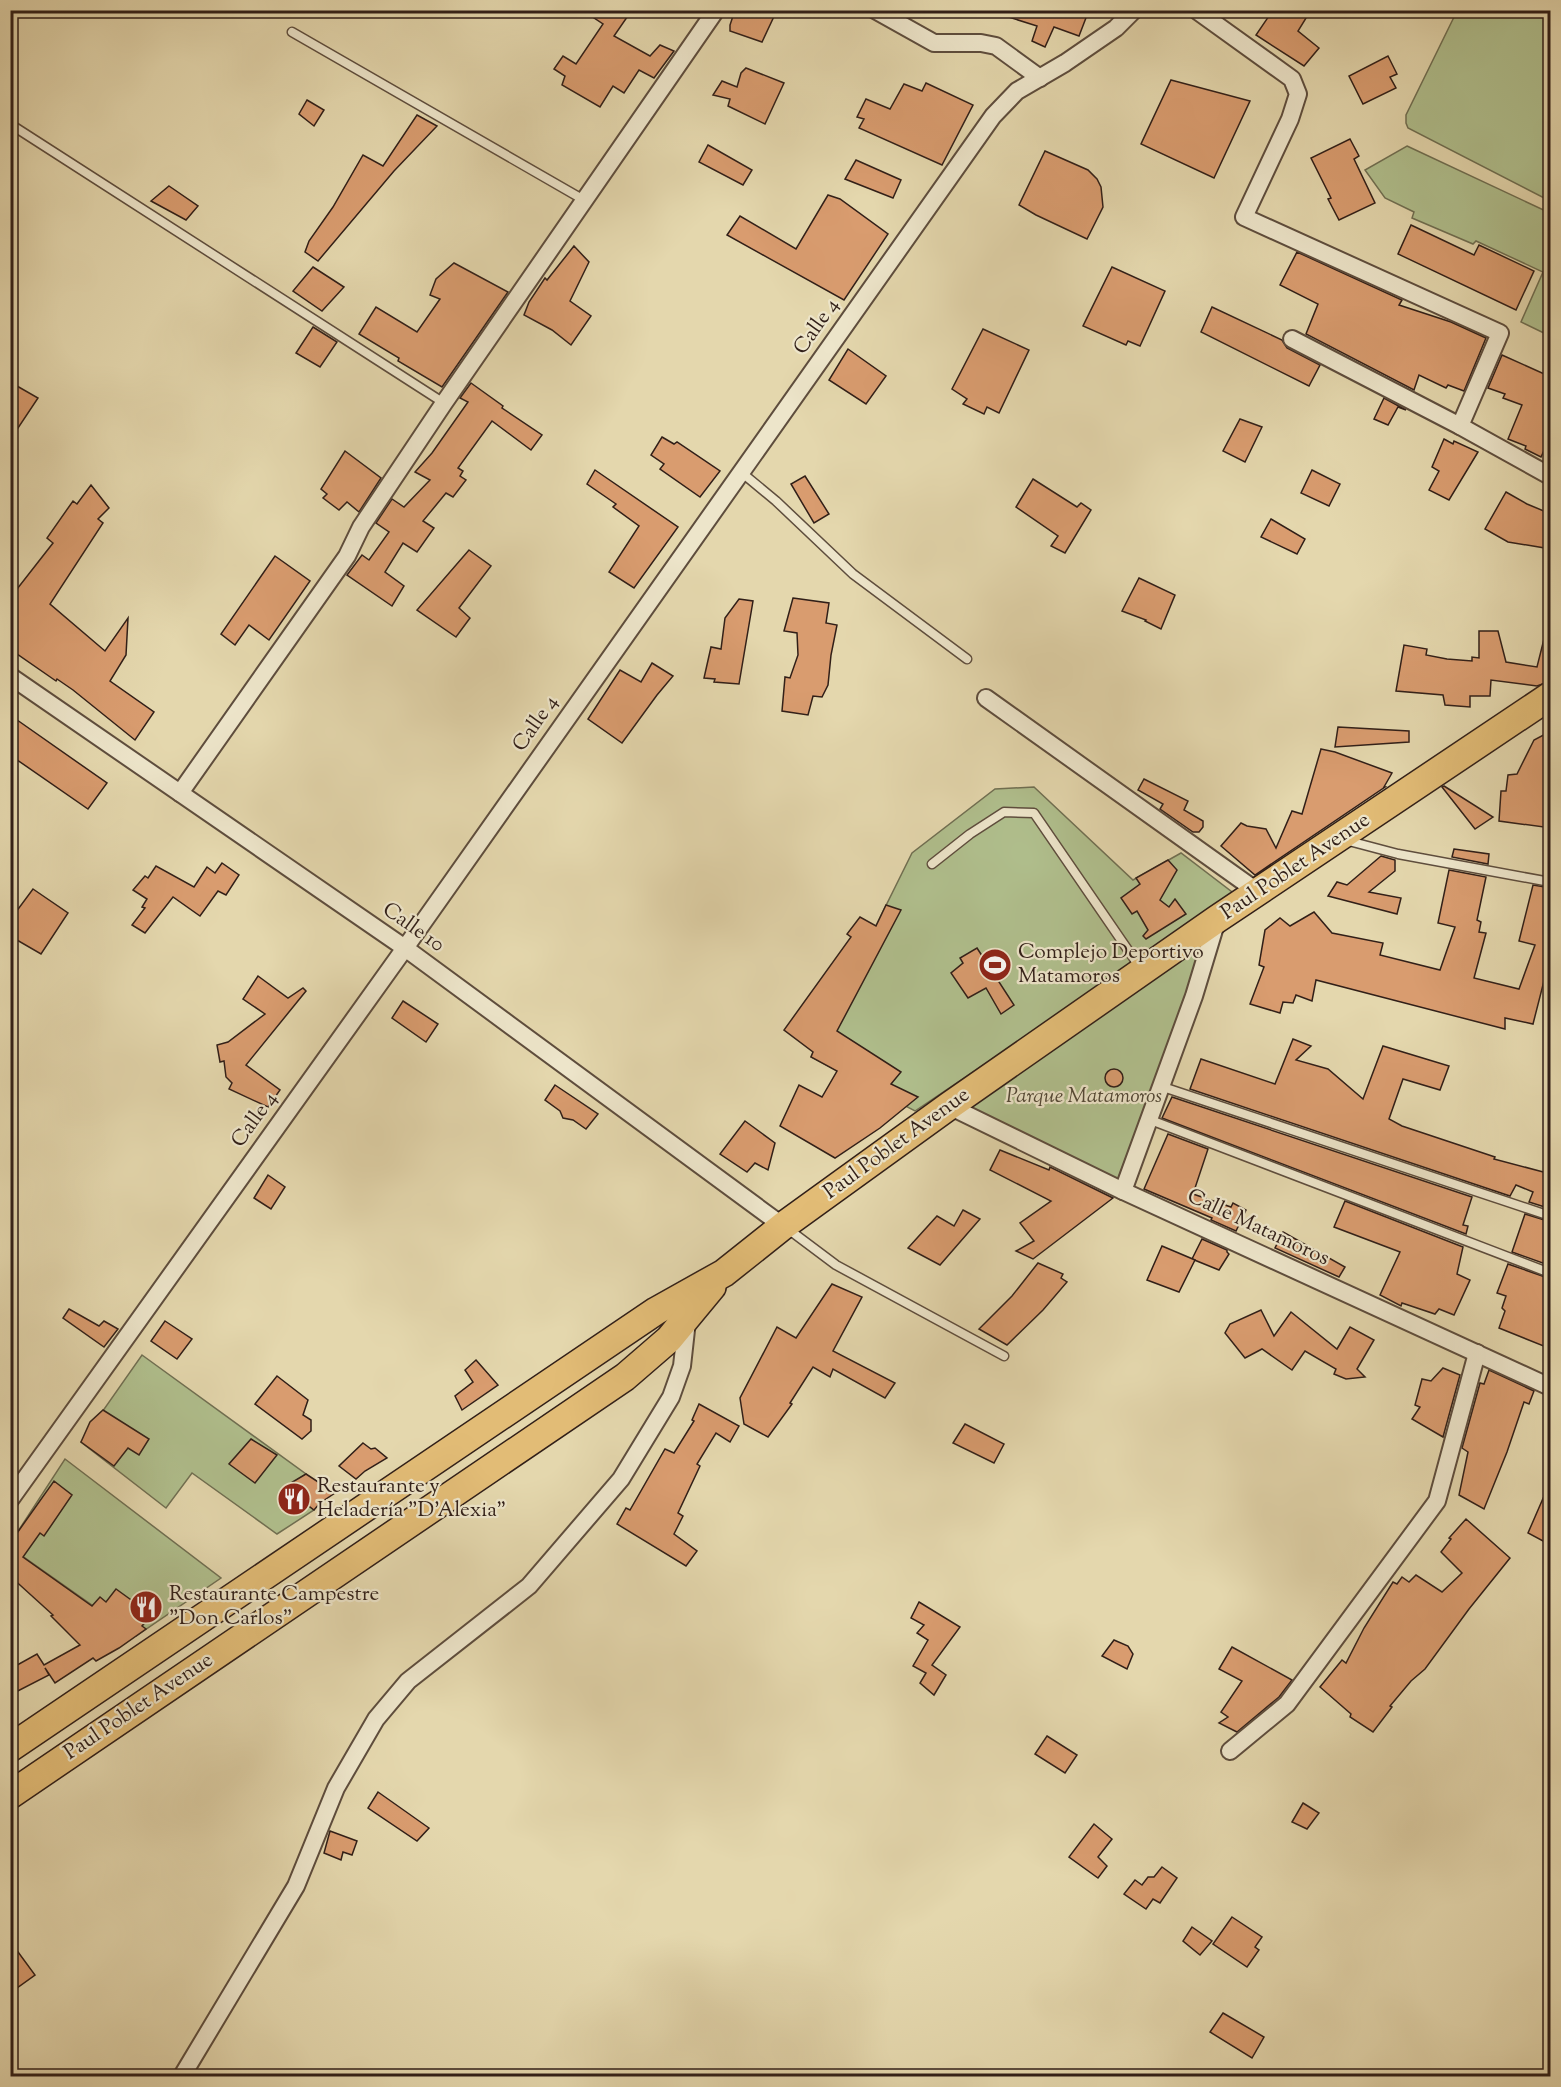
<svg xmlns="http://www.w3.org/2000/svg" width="1561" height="2087" viewBox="0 0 1561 2087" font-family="'Sorts Mill Goudy',serif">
  <rect width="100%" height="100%" fill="#e4d7ad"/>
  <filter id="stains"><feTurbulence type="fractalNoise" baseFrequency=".00333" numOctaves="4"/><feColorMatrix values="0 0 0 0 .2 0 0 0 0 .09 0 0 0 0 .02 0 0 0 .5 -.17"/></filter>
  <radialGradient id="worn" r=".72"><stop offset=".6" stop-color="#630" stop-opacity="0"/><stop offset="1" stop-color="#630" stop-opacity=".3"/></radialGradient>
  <g fill="#b0bf8d" stroke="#706f52" stroke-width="1.5">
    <polygon points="1457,11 1550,11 1550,201 1408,128 1406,123 1406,115"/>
    <polygon points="1407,146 1550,213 1550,336 1521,322 1543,272 1476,241 1473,244 1412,218 1414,212 1385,198 1365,170"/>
    <polygon points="1034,787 1133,880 1181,853 1236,895 915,1111 811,1057 912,853 995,789"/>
    <polygon points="1198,946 1204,949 1116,1184 962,1105"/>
    <polygon points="142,1355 306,1474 285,1488 314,1510 277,1534 192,1473 166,1508 81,1442"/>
    <polygon points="65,1459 221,1578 136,1636 11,1548 11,1542"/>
  </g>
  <g fill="#d99c6f" stroke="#311f18" stroke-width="1.5">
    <polygon points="582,10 632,10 614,36 650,56 660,45 674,51 654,78 639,70 624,93 613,86 600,107 562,85 565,76 554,69 563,56 576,64 603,24"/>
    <polygon points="735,10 777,10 762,42 730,31 730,25"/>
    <polygon points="999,10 1089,10 1079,36 1054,27 1045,47 1032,41 1037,26 999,14"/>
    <polygon points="1273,10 1311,10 1298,31 1319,48 1304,66 1256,35"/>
    <polygon points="1388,56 1397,74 1390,77 1396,88 1363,104 1349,76"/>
    <polygon points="746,68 784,83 765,124 728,106 730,99 713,95 722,81 737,87 741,73"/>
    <polygon points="1171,80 1250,101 1214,178 1141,144"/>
    <polygon points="926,83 973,105 942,165 859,128 864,119 857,117 866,99 890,109 904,84 922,91"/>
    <polygon points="307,100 324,110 314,126 299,114"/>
    <polygon points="417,115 437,126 394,171 318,261 305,252 309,241 333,207 363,155 383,166"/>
    <polygon points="1350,139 1359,156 1354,159 1375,203 1339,220 1328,199 1331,198 1311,158"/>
    <polygon points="708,145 752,170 743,185 699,162"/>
    <polygon points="1045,151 1088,170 1097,179 1101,187 1103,207 1087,239 1036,215 1019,205"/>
    <polygon points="856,160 901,180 893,198 845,179"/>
    <polygon points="169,186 198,206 186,220 151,201"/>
    <polygon points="828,195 840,199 888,234 844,300 727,235 740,216 796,249"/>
    <polygon points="1411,225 1474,255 1479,245 1534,271 1516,310 1398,254"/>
    <polygon points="574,246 589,262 570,301 591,316 571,345 552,330 524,315 529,302 545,278 547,280"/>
    <polygon points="1297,252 1402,300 1399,305 1451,322 1486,338 1464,391 1448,385 1446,388 1419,375 1414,390 1306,334 1318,304 1280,285"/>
    <polygon points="454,263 508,292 442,387 398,361 399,358 359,334 376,307 417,332 440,299 430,295 436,279"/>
    <polygon points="313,267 344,287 322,311 293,291"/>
    <polygon points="1112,267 1165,291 1140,346 1128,341 1126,345 1083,326"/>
    <polygon points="1212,307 1282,340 1287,348 1320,365 1309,386 1201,332"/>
    <polygon points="313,327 337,342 320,367 296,353"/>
    <polygon points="983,329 1029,350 999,413 987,407 984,414 963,404 967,399 952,389"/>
    <polygon points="848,349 886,376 866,404 829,380"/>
    <polygon points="1502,355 1551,377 1551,435 1541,457 1525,449 1526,446 1508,439 1522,405 1503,398 1505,394 1488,388"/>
    <polygon points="10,382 38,398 10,440"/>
    <polygon points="471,383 503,406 502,408 542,435 531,450 492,421 458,468 463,471 460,476 466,480 453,497 446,493 423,521 434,528 417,552 403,543 385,572 404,586 392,606 347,575 362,555 369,560 389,532 376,523 392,499 404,507 430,480 415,472 432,453 468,402 460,398"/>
    <polygon points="1384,398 1406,410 1398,407 1388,425 1374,419"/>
    <polygon points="1240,419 1262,427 1245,462 1223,451"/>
    <polygon points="662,437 674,444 677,442 720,471 700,497 660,469 664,464 651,455"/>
    <polygon points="1444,439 1453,444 1454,441 1478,452 1449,500 1429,490 1439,471 1432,467"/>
    <polygon points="345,451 381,478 359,512 347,502 339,510 323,498 327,494 321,489"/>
    <polygon points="595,470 678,527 634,588 609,572 639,526 613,507 616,504 587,484"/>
    <polygon points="1312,470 1340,484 1329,506 1301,493"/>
    <polygon points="805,476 829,514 814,523 791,484"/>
    <polygon points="1033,479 1077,507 1081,503 1091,510 1065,553 1051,546 1058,536 1016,507"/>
    <polygon points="91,485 109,508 98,519 103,523 50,604 105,651 128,618 126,655 110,681 154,712 135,740 73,690 57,679 56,681 10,649 10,598 53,543 47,538 73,501 77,504"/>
    <polygon points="1506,492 1527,504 1551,514 1551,549 1508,542 1485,529"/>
    <polygon points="1271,519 1305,539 1297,554 1261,537"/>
    <polygon points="469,550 491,566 459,608 470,618 456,637 417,610"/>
    <polygon points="275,556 310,581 269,640 249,625 235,645 221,634"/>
    <polygon points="1139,578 1175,595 1161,629 1145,621 1146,620 1122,611"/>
    <polygon points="793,598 829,603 826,623 837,625 831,655 828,685 822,697 813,696 808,715 782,711 785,677 790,678 798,655 797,633 784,631"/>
    <polygon points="739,599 753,601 739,684 714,682 715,679 704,678 711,647 721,649 725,618"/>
    <polygon points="1479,631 1498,631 1506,662 1537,667 1545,635 1551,635 1551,681 1537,686 1491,680 1490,696 1470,696 1470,707 1445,705 1443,695 1396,691 1404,645 1427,649 1426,655 1447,659 1472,661 1472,657 1479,658"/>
    <polygon points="652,663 673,676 657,695 622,743 588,719 620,670 641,682"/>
    <polygon points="10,715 107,783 88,809 10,755"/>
    <polygon points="1338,727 1409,731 1409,742 1335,747"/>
    <polygon points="1551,731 1551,828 1499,821 1501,791 1506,791 1508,775 1517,774 1534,740"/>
    <polygon points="1321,749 1335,752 1392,773 1384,787 1385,787 1255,875 1221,846 1241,823 1247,826 1266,829 1276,848 1292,811 1302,814"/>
    <polygon points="1144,779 1188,801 1184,810 1203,821 1203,827 1199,832 1193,832 1160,809 1163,804 1138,790"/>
    <polygon points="1444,786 1493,817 1475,829 1442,787"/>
    <polygon points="1454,849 1489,854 1488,864 1452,857"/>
    <polygon points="1381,856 1395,860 1395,871 1369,892 1401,898 1397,914 1328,896 1337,882 1347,885"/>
    <polygon points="1168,860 1177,870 1160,900 1169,907 1175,899 1186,914 1146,939 1143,936 1148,930 1137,911 1132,914 1121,898 1140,884 1136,878"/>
    <polygon points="222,863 239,875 226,895 218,891 200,916 173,897 145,933 132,925 145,908 142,907 147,899 133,890 145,876 148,878 156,866 194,887 207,867 215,873"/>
    <polygon points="1449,870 1486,877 1477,920 1481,922 1479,932 1486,933 1474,978 1519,989 1535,945 1519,941 1533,885 1551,888 1551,973 1546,973 1533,1024 1505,1018 1505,1029 1316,980 1312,1001 1296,995 1293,1003 1283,1002 1280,1013 1250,1004 1264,967 1259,965 1265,930 1280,918 1290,926 1314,912 1332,933 1383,943 1380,955 1440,970 1455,927 1438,923"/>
    <polygon points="33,889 68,913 41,954 10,936 10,920"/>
    <polygon points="886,905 901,910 837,1031 901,1072 891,1084 918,1097 880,1128 835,1158 780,1126 799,1085 822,1097 837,1071 811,1057 813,1052 784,1030 851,937 847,934 860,917 876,926"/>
    <polygon points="977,948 1014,1005 1001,1014 986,988 968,998 951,973 963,963 960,958"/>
    <polygon points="258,976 288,998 303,988 306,991 246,1065 280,1090 268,1107 229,1089 232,1083 226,1077 224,1061 220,1062 217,1045 228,1042 265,1014 243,999"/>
    <polygon points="403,1001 438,1024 426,1042 392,1018"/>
    <polygon points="1293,1039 1311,1046 1296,1060 1328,1069 1363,1099 1383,1046 1449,1066 1440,1090 1403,1079 1389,1119 1402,1126 1495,1157 1494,1159 1551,1174 1551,1209 1529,1202 1533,1192 1516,1185 1510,1196 1190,1089 1201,1059 1275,1084"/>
    <circle cx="1114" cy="1078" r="9"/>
    <polygon points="555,1085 598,1114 586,1129 573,1120 563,1118 560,1111 545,1100"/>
    <polygon points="1172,1097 1472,1197 1463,1225 1468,1226 1466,1234 1162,1118"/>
    <polygon points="745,1121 775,1143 768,1170 755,1163 747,1172 720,1154"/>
    <polygon points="1168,1134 1208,1149 1193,1194 1231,1207 1233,1203 1246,1210 1236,1231 1211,1220 1212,1218 1144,1189"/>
    <polygon points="1000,1150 1049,1170 1050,1167 1113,1198 1033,1259 1016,1251 1034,1241 1020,1223 1051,1201 990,1170"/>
    <polygon points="268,1175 285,1187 271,1209 254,1198"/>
    <polygon points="1345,1201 1463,1247 1457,1274 1470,1280 1454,1315 1439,1309 1435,1314 1402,1303 1401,1306 1380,1295 1400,1252 1334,1227"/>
    <polygon points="963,1210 980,1219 940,1265 908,1248 937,1216 954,1226"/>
    <polygon points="1525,1214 1551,1222 1551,1266 1512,1252"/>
    <polygon points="1283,1232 1345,1267 1339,1277 1275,1248"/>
    <polygon points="1202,1239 1227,1250 1227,1252 1229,1254 1219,1270 1192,1259"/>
    <polygon points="1162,1246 1195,1260 1179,1292 1147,1280"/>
    <polygon points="1038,1263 1063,1274 1061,1278 1067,1282 1043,1310 1007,1345 979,1329 1012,1296"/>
    <polygon points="1508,1264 1551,1279 1551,1349 1499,1328 1505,1311 1502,1308 1506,1296 1497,1293"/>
    <polygon points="832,1284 862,1297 833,1351 895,1383 885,1398 833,1369 830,1377 813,1367 790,1403 792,1404 768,1437 744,1424 740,1398 777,1327 796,1338"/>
    <polygon points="69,1309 99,1326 104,1321 118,1329 104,1347 63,1318"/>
    <polygon points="1261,1310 1274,1336 1291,1312 1337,1349 1350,1327 1374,1340 1357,1369 1365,1377 1346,1379 1334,1374 1336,1369 1305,1351 1292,1370 1262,1349 1245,1358 1225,1333 1230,1324"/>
    <polygon points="165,1321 192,1339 177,1359 151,1341"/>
    <polygon points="476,1360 498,1385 462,1410 455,1396 473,1382 465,1370"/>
    <polygon points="1443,1368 1460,1375 1443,1437 1412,1419 1420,1407 1415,1405 1422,1379 1431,1381"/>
    <polygon points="1489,1370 1534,1391 1529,1404 1524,1402 1507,1452 1484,1509 1459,1495 1468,1452 1462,1448 1480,1383 1484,1384"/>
    <polygon points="277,1376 308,1400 303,1415 311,1420 311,1431 302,1439 255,1404"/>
    <polygon points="699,1404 739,1426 730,1442 716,1433 697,1464 700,1466 678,1513 683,1516 674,1534 697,1551 686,1566 617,1524 626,1508 630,1510 665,1449 674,1453 694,1421 692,1420"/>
    <polygon points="103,1410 149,1439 139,1455 128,1448 114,1466 81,1442 90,1422"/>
    <polygon points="965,1424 1004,1444 994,1463 953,1443"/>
    <polygon points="251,1439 277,1455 255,1483 229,1464"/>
    <polygon points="363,1443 371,1449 375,1448 387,1458 365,1471 356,1479 339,1466"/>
    <polygon points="306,1474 335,1493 320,1503 314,1510 284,1487"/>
    <polygon points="1551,1480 1551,1527 1543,1541 1528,1533"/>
    <polygon points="54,1481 72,1495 44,1536 40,1533 23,1557 92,1606 100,1597 106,1602 116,1589 152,1615 142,1626 146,1629 119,1648 96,1661 93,1658 55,1683 45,1668 49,1675 10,1695 10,1669 37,1654 44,1665 80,1645 51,1616 53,1615 10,1576 10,1543"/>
    <polygon points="1466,1519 1510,1558 1469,1609 1425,1669 1411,1681 1390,1706 1392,1707 1373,1732 1350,1717 1351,1714 1320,1687 1342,1660 1346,1663 1364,1628 1393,1582 1397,1584 1402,1577 1409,1582 1416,1575 1442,1592 1462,1573 1441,1552 1451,1539 1449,1538"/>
    <polygon points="919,1602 960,1627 932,1665 946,1675 934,1695 920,1683 926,1673 913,1666 928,1640 917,1633 924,1625 911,1618"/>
    <polygon points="1114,1640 1128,1646 1133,1654 1127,1669 1102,1656"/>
    <polygon points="1232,1647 1292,1680 1279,1697 1237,1732 1219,1723 1228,1717 1221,1712 1242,1681 1219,1669"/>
    <polygon points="1047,1736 1077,1755 1065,1773 1035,1754"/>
    <polygon points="378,1792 429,1828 417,1841 368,1808"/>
    <polygon points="1303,1803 1319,1813 1307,1829 1292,1822"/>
    <polygon points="1094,1824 1112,1839 1098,1857 1107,1866 1098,1878 1069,1857"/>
    <polygon points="330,1831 357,1841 352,1855 343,1852 341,1860 324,1853"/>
    <polygon points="1162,1867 1177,1878 1160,1903 1153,1899 1146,1909 1124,1894 1135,1880 1142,1885 1148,1877 1154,1877"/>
    <polygon points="1232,1917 1262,1937 1255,1947 1259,1950 1247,1967 1213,1944"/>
    <polygon points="1192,1927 1212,1941 1200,1955 1183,1941"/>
    <polygon points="10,1941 35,1975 10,1993"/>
    <polygon points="1223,2013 1264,2037 1252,2058 1210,2032"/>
  </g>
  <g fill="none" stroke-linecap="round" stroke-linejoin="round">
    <defs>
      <g id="lane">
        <polyline points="292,32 584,200"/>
        <polyline points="10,124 444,403"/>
        <polyline points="741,472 776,501 853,574 967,659"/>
        <polyline points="1345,840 1398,854 1550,882"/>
        <polyline points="932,864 970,834 1004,812 1034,813 1141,969"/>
        <polyline points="1160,1086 1550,1216"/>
        <polyline points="1148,1119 1550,1273"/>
        <polyline points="788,1229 836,1265 1004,1356"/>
      </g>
      <g id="street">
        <polyline points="875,10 934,43 981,43 996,46 1040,78"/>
        <polyline points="1196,10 1292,79 1298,94 1290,119 1244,217 1500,333 1460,426 1550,476"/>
        <polyline points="1292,339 1460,426"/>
        <polyline points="10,676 405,948 783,1226"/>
        <polyline points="986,698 1258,892"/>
        <polyline points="180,793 347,556 361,527 444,403 716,10"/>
        <polyline points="949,1106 1123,1191 1550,1387"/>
        <polyline points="1123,1191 1194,996 1217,920"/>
        <polyline points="10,1500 405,948 993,116 1017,91 1065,63 1116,28 1134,10"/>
        <polyline points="1230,1751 1287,1704 1437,1501 1477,1353"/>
        <polyline points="182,2076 296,1886 336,1788 376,1719 408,1681 529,1586 621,1479 671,1397 682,1366 687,1321"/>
      </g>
      <g id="primary">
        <polyline points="10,1748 656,1311 724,1273 783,1226 949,1106 1217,919 1550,696"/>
        <polyline points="10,1795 625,1377 669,1339 712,1287"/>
      </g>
    </defs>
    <use href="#lane" stroke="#5e4d3d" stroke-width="11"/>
    <use href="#street" stroke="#5e4d3d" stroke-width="20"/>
    <use href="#primary" stroke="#311f18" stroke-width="30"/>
    <use href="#lane" stroke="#ede5ca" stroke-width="8"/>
    <use href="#street" stroke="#ede5ca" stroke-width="16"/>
    <use href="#primary" stroke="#e2bc76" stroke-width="27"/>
  </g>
  <defs>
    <symbol id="stadium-disc" viewBox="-11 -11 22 22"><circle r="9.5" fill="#8f2418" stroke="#ede5ca"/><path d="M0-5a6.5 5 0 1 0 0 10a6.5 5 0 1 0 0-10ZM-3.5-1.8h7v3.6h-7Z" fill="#fff"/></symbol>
    <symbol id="restaurant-disc" viewBox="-11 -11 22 22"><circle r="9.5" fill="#8f2418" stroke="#ede5ca"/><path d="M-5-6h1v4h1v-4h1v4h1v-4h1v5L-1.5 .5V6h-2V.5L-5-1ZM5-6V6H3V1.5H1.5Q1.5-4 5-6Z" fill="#fff"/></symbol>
  </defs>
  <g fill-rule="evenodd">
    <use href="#stadium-disc" x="976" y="946" width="38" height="38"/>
    <use href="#restaurant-disc" x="275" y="1480" width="38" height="38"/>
    <use href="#restaurant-disc" x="127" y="1588" width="38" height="38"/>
  </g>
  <g text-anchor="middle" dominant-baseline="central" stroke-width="4.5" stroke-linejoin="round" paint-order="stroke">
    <g font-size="21" fill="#311f18" stroke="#ede5ca">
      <text transform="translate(817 327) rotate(-55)">Calle 4</text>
      <text transform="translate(536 724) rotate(-55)">Calle 4</text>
      <text transform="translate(1296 867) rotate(-34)">Paul Poblet Avenue</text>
      <text transform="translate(413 928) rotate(35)">Calle 10</text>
      <text transform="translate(255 1120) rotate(-54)">Calle 4</text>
      <text transform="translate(897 1144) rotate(-36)">Paul Poblet Avenue</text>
      <text transform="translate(1258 1228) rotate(25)">Calle Matamoros</text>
      <text transform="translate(139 1707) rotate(-34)">Paul Poblet Avenue</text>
    </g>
    <g font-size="21" fill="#311f18" stroke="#ede5ca" text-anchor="start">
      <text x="1018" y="953">Complejo Deportivo<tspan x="1018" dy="24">Matamoros</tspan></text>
      <text x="317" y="1487">Restaurante y<tspan x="317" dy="24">Heladería "D'Alexia"</tspan></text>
      <text x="169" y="1595">Restaurante Campestre<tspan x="169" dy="24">"Don Carlos"</tspan></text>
    </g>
    <g font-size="21" font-style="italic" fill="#514735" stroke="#ede5ca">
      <text x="1084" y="1097">Parque Matamoros</text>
    </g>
  </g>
  <rect width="1561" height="2087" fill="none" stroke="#e4d7ad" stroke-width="36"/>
  <rect x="12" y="12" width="1537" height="2063" fill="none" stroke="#311f18" stroke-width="3"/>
  <rect x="18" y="18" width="1525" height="2051" fill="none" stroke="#311f18" stroke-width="1.5"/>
  <rect width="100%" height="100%" filter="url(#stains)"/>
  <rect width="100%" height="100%" fill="url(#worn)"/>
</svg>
